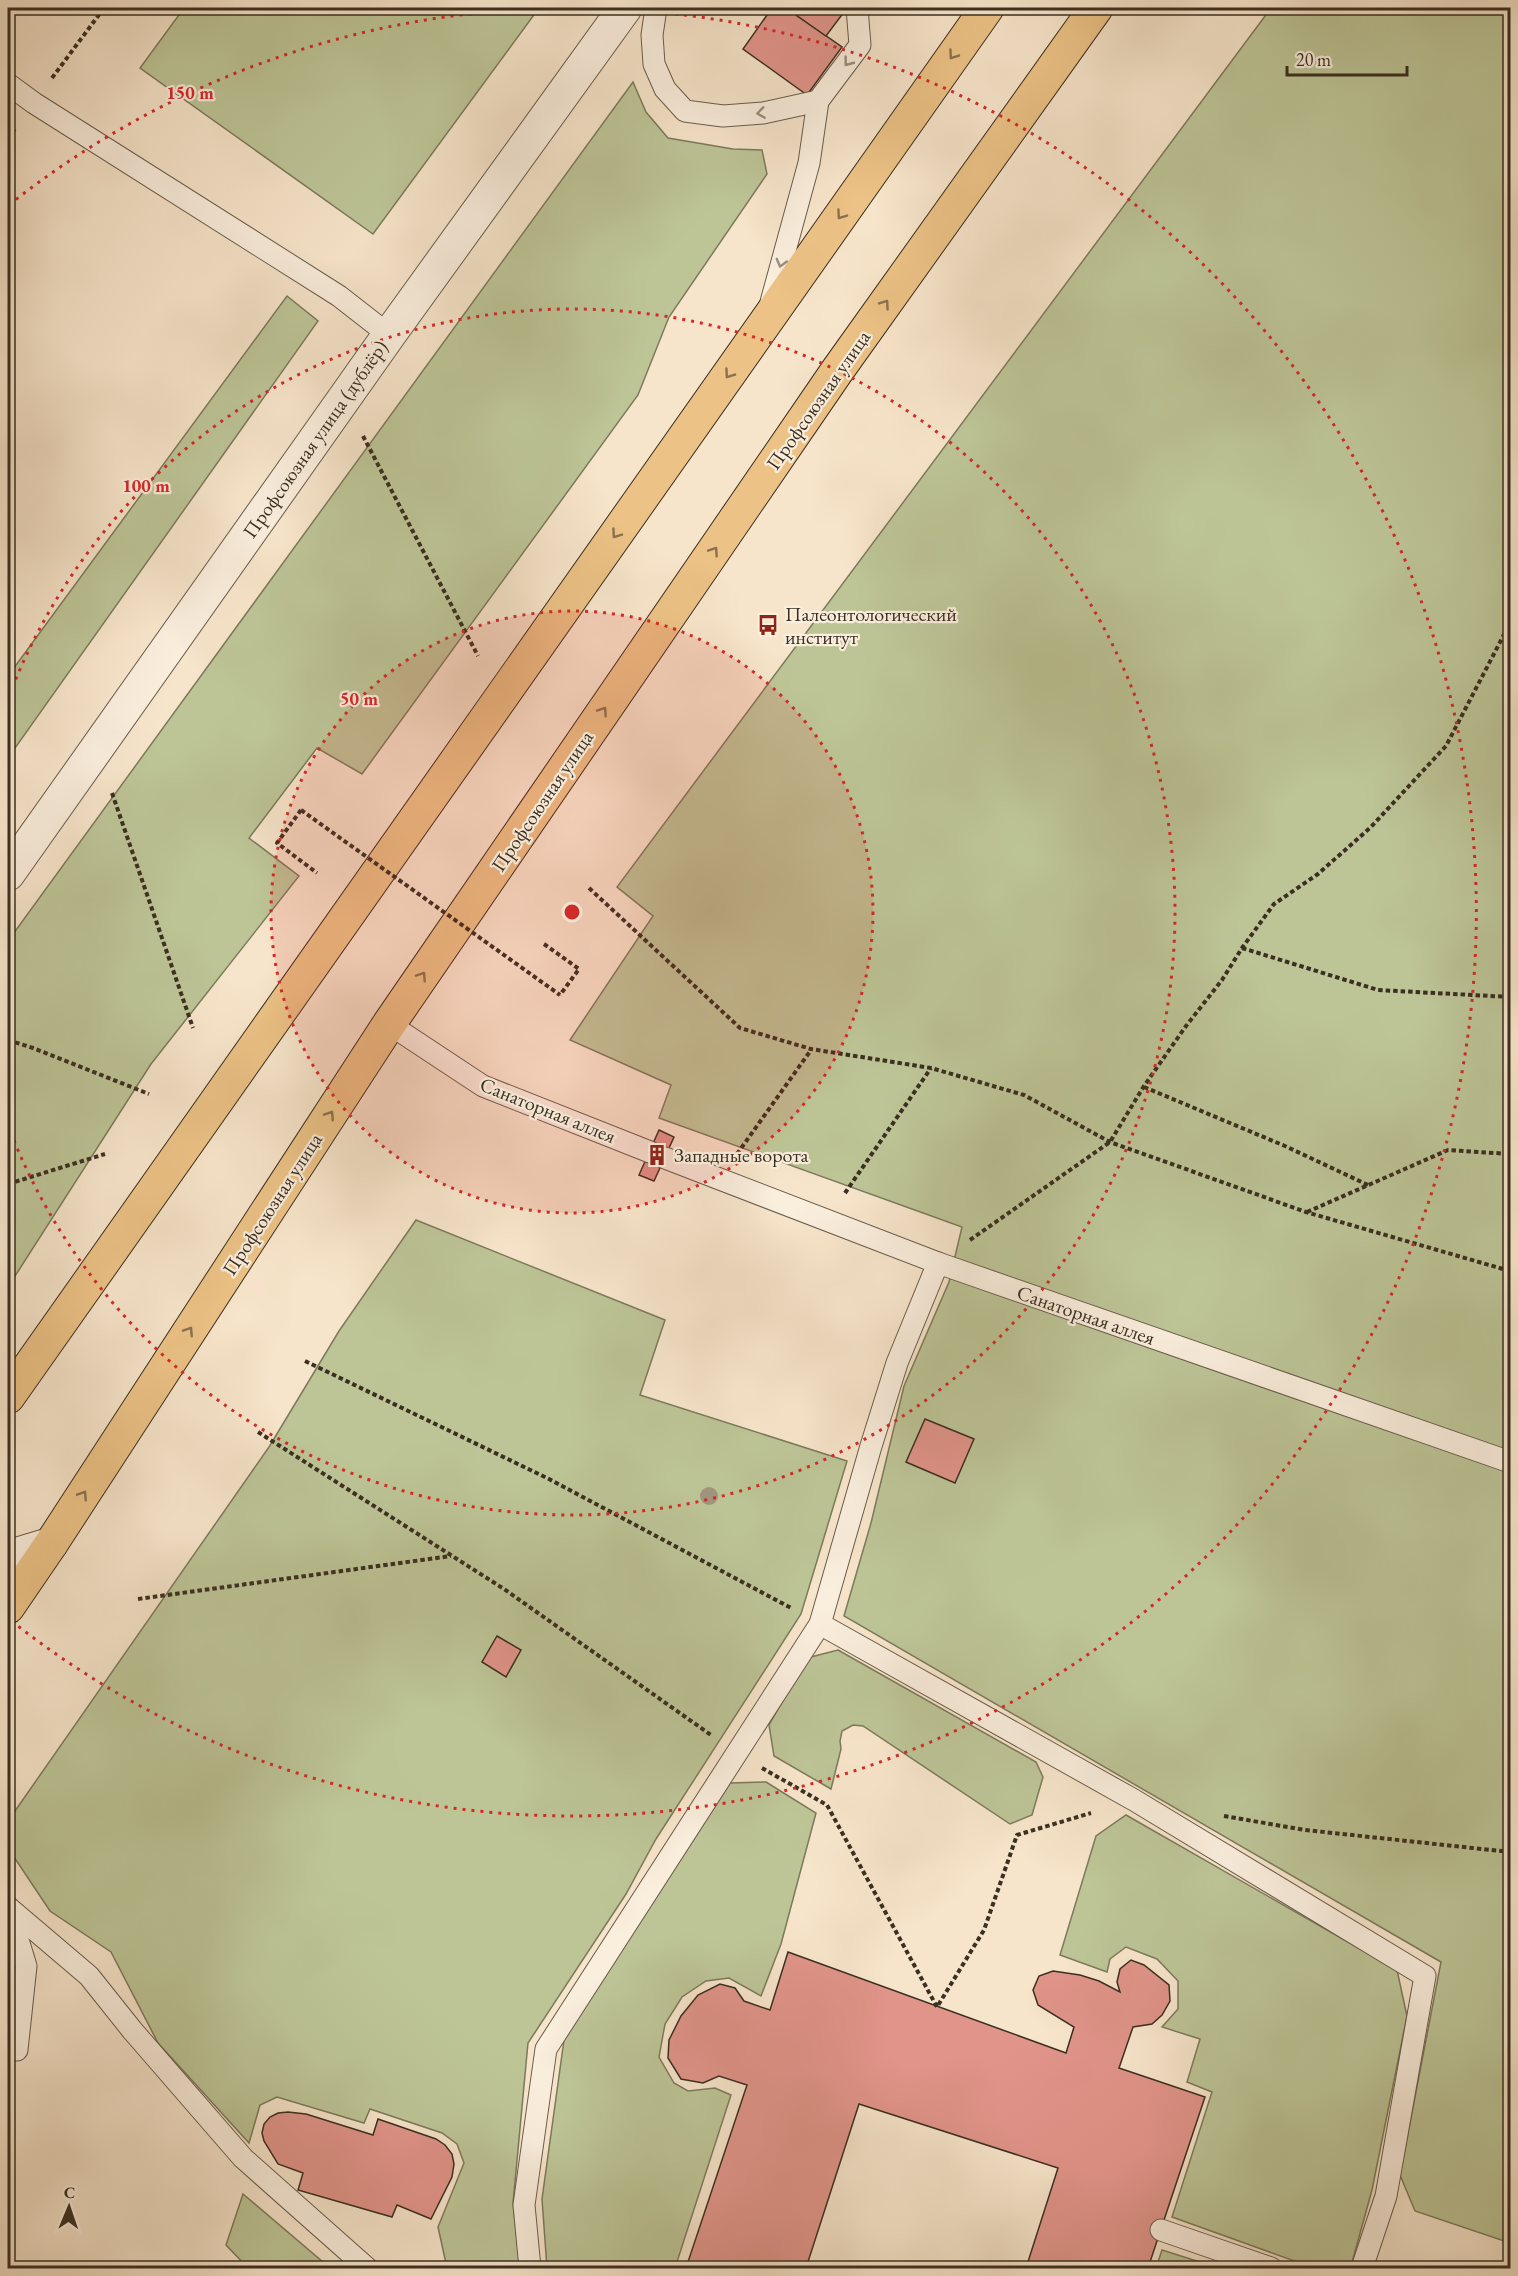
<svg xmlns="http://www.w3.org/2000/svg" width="1518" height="2276" viewBox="0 0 1518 2276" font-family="'EB Garamond',serif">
  <rect width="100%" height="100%" fill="#f7e5cb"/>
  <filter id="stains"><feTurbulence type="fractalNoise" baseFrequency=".00333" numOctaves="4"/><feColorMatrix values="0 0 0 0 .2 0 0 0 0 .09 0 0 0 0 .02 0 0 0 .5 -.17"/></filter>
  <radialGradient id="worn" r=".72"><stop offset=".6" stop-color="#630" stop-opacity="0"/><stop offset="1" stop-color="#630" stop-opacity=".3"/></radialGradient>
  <g fill="#bdc597" stroke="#7c7a5c" stroke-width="1.5">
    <polygon points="184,8 539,8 373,234 140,68"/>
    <polygon points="1271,8 1510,8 1510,2243 1415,2211 1400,2175 1441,1962 844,1616 871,1523 904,1386 949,1282 962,1227 659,1118 671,1085 570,1040 653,916 617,887"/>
    <polygon points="633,82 646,112 668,138 733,149 762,150 767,174 669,317 638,395 362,774 317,748 249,838 299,876 151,1064 8,1287 8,941"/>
    <polygon points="287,296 318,321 8,758 8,676"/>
    <polygon points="416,1220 665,1320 640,1395 847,1461 801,1614 656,1839 626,1894 528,2043 513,2203 520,2268 447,2268 438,2227 464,2163 457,2144 442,2133 370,2109 364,2123 277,2097 260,2105 249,2143 158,2043 111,1952 50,1911 8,1848 8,1821 269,1447 339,1331"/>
    <polygon points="838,1650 1036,1762 1043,1777 1032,1815 1010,1824 863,1726 853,1725 842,1731 840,1741 841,1749 831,1789 774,1756 769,1725 807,1658"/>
    <polygon points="766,1782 816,1813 781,1944 761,1996 729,1978 706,1981 682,1997 665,2024 659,2057 674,2083 688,2091 715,2088 731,2095 675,2268 547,2268 542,2199 564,2040 730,1783"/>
    <polygon points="1126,1815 1397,1970 1407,2016 1372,2190 1351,2266 1346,2268 1314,2268 1172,2217 1212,2092 1187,2082 1200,2039 1162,2027 1178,2009 1178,1981 1157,1959 1126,1947 1110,1959 1107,1972 1060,1955 1096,1836"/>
    <polygon points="243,2194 330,2268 248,2268 226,2245"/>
    <polygon points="1162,2250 1219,2268 1156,2268"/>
  </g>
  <g fill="#e1948a" stroke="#3a2f21" stroke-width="1.5">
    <polygon points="772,8 786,8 842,47 807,95 743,49"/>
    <polygon points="801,8 847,8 826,36 796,15"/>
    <polygon points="659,1130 674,1137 654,1181 639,1175"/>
    <polygon points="925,1419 974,1439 955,1483 906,1462"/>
    <polygon points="497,1636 521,1650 506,1677 482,1662"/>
    <polygon points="788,1952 1066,2053 1074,2027 1038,2005 1033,1990 1039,1976 1053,1971 1080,1975 1099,1981 1120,1992 1117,1982 1120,1969 1131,1960 1144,1965 1169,1985 1170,2001 1162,2015 1152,2024 1133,2027 1119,2068 1205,2097 1148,2268 1026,2268 1058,2168 859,2104 806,2268 686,2268 747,2085 719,2076 703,2083 681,2079 668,2058 669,2040 681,2016 698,1995 720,1984 735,1988 744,2001 770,2010"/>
    <polygon points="288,2112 306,2114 373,2135 378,2119 436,2139 445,2145 452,2154 454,2164 452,2177 431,2219 397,2205 392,2217 298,2190 303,2173 278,2164 264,2141 262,2133 264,2124 270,2117 278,2113"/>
  </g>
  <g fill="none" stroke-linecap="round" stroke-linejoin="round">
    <defs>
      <g id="service">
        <polyline points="656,8 652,35 654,64 665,89 685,111 723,116 763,113 818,101"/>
        <polyline points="8,84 34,103 339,296 389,335"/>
        <polyline points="771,302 809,163 818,101 860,45 857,8"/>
        <polyline points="389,1024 483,1086 650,1152"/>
        <polyline points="665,1158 938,1263 1510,1462"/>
        <polyline points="938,1263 897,1363 871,1446 820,1624 1134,1800 1425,1976 1386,2196 1362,2268"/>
        <polyline points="8,1907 26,1966 17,2050"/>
        <polyline points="9,1908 89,1976 132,2030 243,2158 367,2268"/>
        <polyline points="1161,2230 1271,2268"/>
        <polyline points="530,2268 524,2205 546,2049 820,1624"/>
      </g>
      <g id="tertiary">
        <polyline points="8,874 389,335 625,8"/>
        <polyline points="8,1557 51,1544"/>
      </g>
      <g id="primary">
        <polyline points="8,1397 987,8"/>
        <polyline points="8,1607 51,1544 389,1024 837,371 1096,8"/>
      </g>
    </defs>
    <use href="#service" stroke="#695c4c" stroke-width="23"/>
    <use href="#tertiary" stroke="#695c4c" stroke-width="35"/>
    <use href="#primary" stroke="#3a2f21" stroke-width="35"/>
    <g stroke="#3a2f21" stroke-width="4" stroke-dasharray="4.5 3" stroke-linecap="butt">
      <polyline points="52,78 104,8"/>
      <polyline points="8,139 16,127"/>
      <polyline points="363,436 478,656"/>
      <polyline points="112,793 193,1028"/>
      <polyline points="301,810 277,843 317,873"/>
      <polyline points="589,888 740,1028 811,1049 931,1068 1024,1095 1110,1142 1306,1212 1510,1271"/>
      <polyline points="544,944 579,969 560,995"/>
      <polyline points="1242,948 1378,990 1510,997"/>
      <polyline points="8,1040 33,1048 149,1094"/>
      <polyline points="1144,1087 1285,1146 1368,1185"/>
      <polyline points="737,1154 811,1050"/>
      <polyline points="8,1184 105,1154"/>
      <polyline points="845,1193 931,1068"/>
      <polyline points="1307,1212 1448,1150 1510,1154"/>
      <polyline points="970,1240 1110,1142 1144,1086 1186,1026 1222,980 1242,948 1274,904 1318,874 1371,827 1446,746 1510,623"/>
      <polyline points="305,1361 549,1479 793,1609"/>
      <polyline points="258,1432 504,1589 711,1735"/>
      <polyline points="138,1599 451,1556"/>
      <polyline points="762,1768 827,1805 937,2007 984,1930 1017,1835 1091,1813"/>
      <polyline points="1224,1816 1305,1830 1510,1852"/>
    </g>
    <use href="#service" stroke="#faeedd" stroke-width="21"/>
    <use href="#tertiary" stroke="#faeedd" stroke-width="33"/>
    <use href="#primary" stroke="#ecc286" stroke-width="33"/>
    <polyline stroke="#3a2f21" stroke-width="4" stroke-dasharray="4.5 3" stroke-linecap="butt" points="301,810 560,995"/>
  </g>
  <circle fill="#a1957d" cx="709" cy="1496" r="9"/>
  <defs><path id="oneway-chevron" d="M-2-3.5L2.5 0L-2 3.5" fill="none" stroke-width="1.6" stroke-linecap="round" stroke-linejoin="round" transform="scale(1.5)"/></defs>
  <g stroke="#8a714e">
    <use href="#oneway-chevron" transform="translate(953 55) rotate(125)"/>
    <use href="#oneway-chevron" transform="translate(841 215) rotate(125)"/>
    <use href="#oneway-chevron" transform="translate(885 304) rotate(-55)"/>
    <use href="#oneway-chevron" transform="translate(729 374) rotate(125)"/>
    <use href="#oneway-chevron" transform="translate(616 534) rotate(125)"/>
    <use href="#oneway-chevron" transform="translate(714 551) rotate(-56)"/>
    <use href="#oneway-chevron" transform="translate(603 711) rotate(-56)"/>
    <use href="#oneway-chevron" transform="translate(422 976) rotate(-56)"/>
    <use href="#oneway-chevron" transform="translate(330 1115) rotate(-57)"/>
    <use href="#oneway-chevron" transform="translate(189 1331) rotate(-57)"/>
    <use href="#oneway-chevron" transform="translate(83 1495) rotate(-57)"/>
  </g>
  <g stroke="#9a8e7f">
    <use href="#oneway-chevron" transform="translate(848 62) rotate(127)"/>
    <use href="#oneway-chevron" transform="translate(761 113) rotate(172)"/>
    <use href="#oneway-chevron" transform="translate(781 263) rotate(105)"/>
  </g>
  <circle cx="572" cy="912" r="301" fill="#d62828" fill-opacity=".12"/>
  <g fill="none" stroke="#d62828" stroke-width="3" stroke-dasharray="3 6">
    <circle cx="572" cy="912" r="301"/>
    <path d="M9 696A603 603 0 1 1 9 1128"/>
    <path d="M9 205A904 904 0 1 1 9 1619"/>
  </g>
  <defs>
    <symbol id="bus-bare" viewBox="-9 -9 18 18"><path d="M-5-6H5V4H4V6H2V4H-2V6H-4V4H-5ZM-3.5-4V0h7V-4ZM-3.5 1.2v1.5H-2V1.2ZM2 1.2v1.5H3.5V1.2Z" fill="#8f2418" stroke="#faeedd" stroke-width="2.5" paint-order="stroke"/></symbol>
    <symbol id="building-bare" viewBox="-9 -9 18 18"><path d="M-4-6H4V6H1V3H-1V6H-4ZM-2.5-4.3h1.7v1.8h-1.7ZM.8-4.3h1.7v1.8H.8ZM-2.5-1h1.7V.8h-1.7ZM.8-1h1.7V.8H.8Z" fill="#8f2418" stroke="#faeedd" stroke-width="2.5" paint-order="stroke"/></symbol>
  </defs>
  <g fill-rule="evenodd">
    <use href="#bus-bare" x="753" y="610" width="30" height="30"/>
    <use href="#building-bare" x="642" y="1140" width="30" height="30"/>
  </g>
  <g text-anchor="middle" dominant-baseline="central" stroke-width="4.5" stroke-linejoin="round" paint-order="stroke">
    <g font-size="20" fill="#3a2f21" stroke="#faeedd">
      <text transform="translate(818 400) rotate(-55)">Профсоюзная улица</text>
      <text transform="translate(315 439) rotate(-55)">Профсоюзная улица (дублёр)</text>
      <text transform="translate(542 801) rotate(-56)">Профсоюзная улица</text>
      <text transform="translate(548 1110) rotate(22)">Санаторная аллея</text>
      <text transform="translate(272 1204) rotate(-57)">Профсоюзная улица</text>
      <text transform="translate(1086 1315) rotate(19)">Санаторная аллея</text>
    </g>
    <g font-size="20" fill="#3a2f21" stroke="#faeedd" text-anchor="start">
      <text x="785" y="614">Палеонтологический<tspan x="785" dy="23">институт</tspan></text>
      <text x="674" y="1155">Западные ворота</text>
    </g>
  </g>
  <circle cx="572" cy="912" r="9" fill="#d62828" stroke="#faeedd" stroke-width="3"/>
  <g font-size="18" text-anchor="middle" font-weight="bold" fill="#d62828" stroke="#faeedd" stroke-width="4.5" stroke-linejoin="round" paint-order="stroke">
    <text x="190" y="99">150 m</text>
    <text x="146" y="492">100 m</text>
    <text x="359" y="705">50 m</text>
  </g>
  <rect width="1518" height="2276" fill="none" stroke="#f7e5cb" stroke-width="30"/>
  <rect x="9" y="9" width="1500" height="2258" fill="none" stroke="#3a2f21" stroke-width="3"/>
  <rect x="15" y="15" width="1488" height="2246" fill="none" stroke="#3a2f21" stroke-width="1.5"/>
  <g transform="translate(69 2207) rotate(2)" stroke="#faeedd" stroke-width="4.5" paint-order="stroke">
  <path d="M0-4.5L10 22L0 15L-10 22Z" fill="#3a2f21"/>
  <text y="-9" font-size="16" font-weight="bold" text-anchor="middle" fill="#3a2f21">С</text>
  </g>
  <path d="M1287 66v9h120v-9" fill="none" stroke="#3a2f21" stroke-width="3"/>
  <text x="1296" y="66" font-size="18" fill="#3a2f21" stroke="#faeedd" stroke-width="4.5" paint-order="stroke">20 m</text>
  <rect width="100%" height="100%" filter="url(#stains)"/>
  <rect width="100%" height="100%" fill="url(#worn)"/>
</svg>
